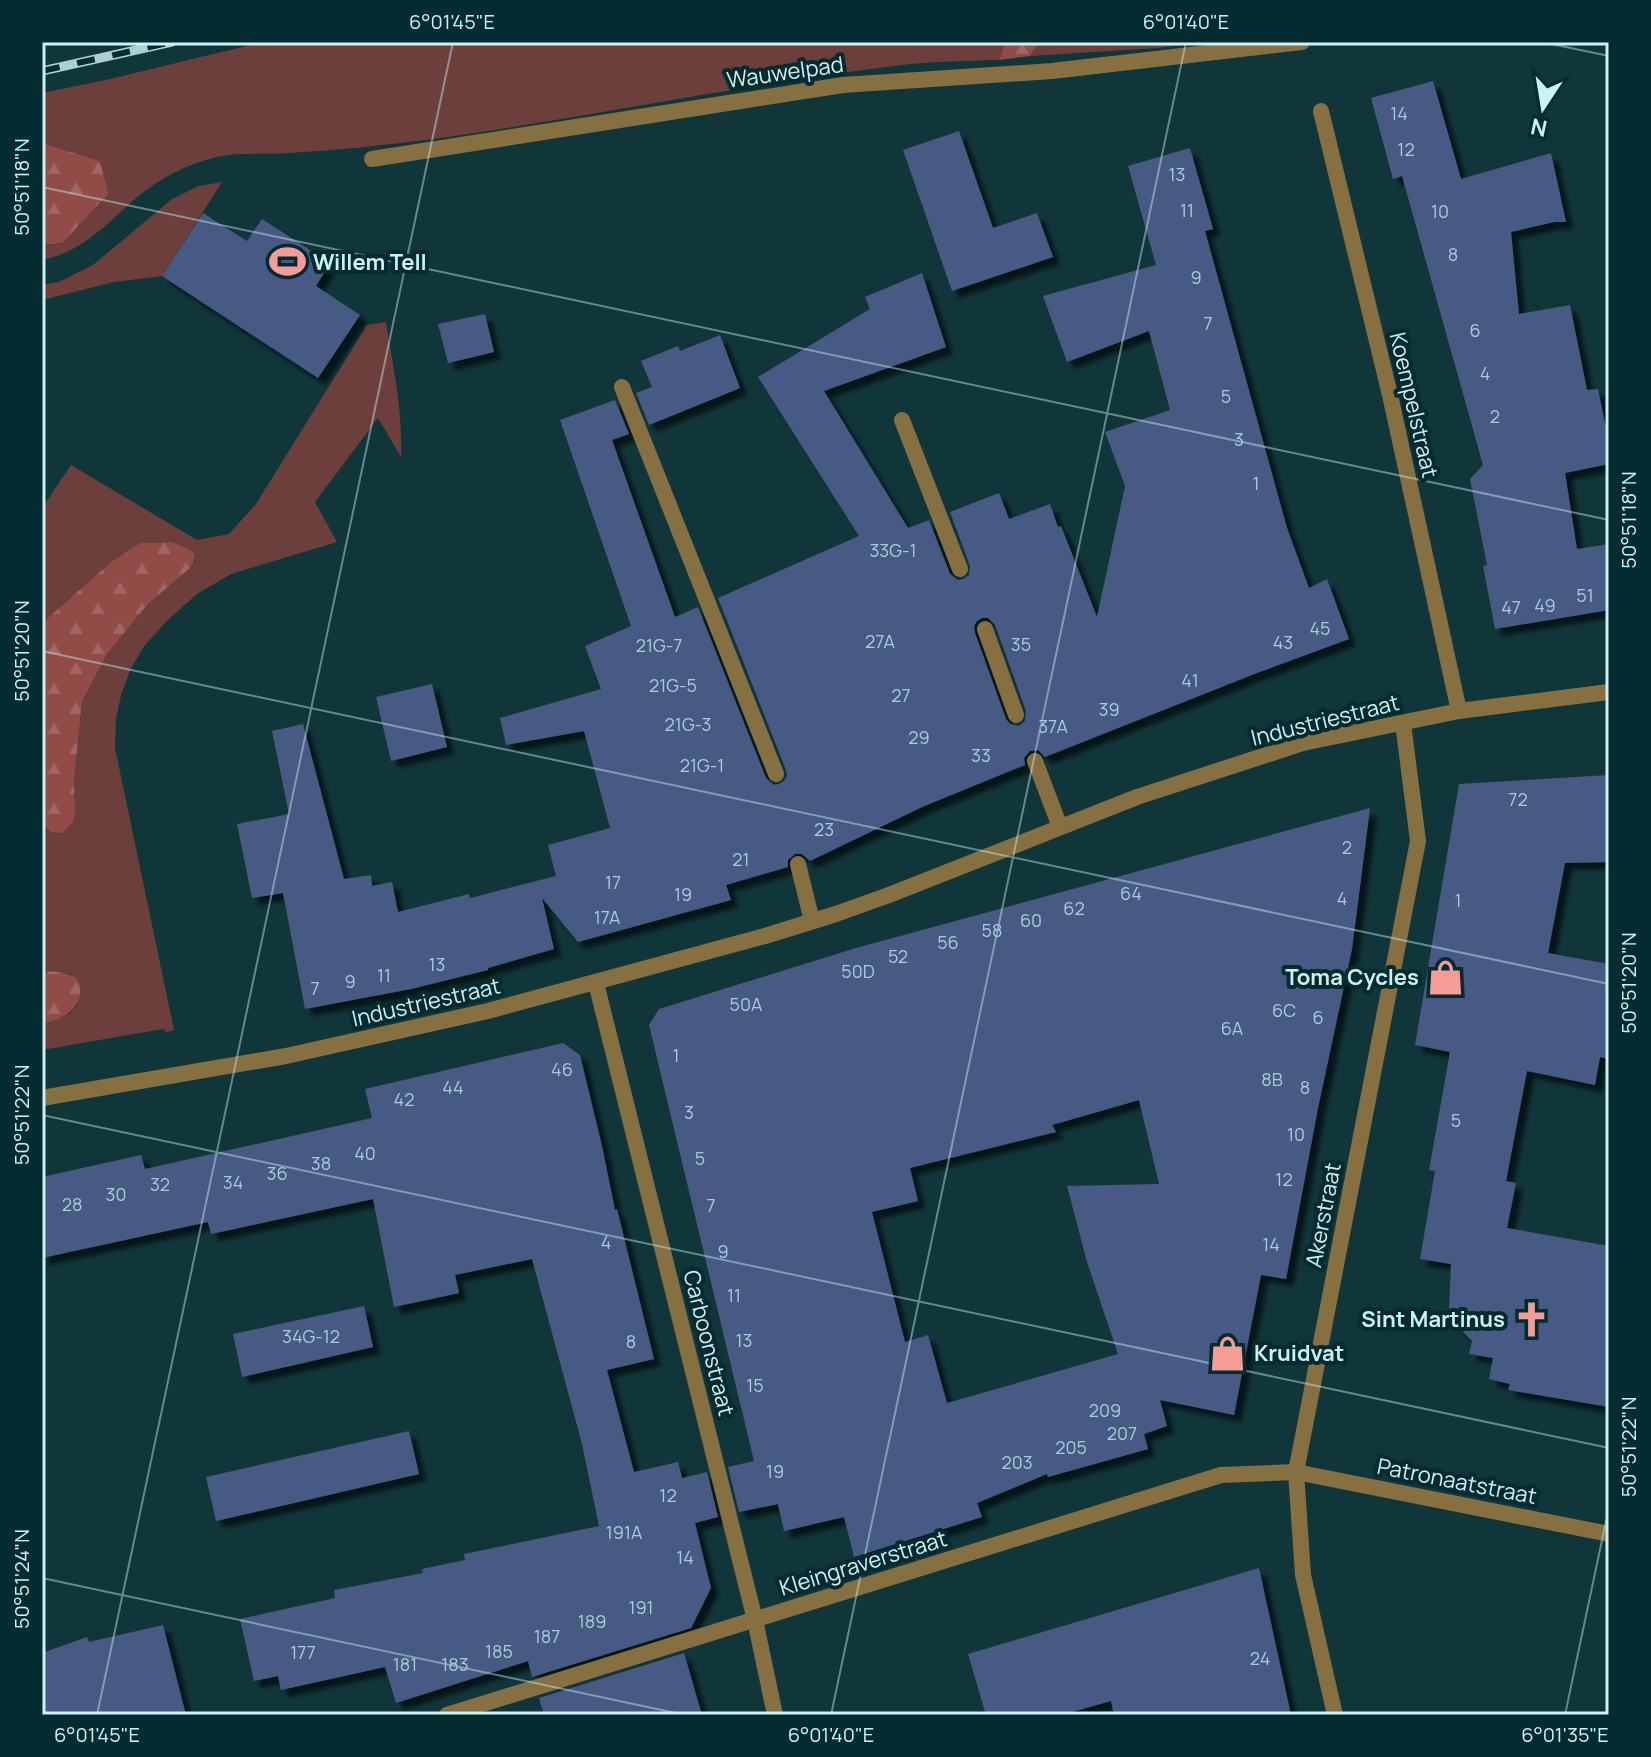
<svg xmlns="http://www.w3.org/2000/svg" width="1651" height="1757" viewBox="0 0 1651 1757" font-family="Manrope,sans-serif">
  <defs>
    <pattern id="forest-firs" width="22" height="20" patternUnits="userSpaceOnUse" patternTransform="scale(2)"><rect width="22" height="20" fill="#924c48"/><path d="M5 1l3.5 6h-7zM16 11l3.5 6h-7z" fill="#a06663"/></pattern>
    <filter id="shadow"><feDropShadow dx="7" dy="7" stdDeviation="2" flood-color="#0009"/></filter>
  </defs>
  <rect width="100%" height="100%" fill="#10363a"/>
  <g fill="#6c3f3c">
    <path d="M263,42H1005L999,60C967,61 934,61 902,65C745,84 590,117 434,139C386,145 338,150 289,153C266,155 240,152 217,157C187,164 160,178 136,198C107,224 82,252 42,260V245L62,243L100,161L42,143V93L106,80Z"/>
    <polygon points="1040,42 1205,42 1158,48 1030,56"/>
    <polygon points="222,182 162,276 114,282 42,300 42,285 59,282 93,265 172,199 199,186"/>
    <path d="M386,322C393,366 403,412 401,457L378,418L315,502L337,542L231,574L197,594L170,618L145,645L131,668L121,695L116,719L115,748L174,1030L167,1032L163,1029L42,1050V1024L69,1014L77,1006L71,974L42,971V824L51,832L75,806L74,780L82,702L107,654L148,604L189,569L195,561V554L189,549L172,542L140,543L111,562L42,623V508L71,465L197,540L229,534L256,504L367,325Z"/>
  </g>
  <g fill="url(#forest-firs)">
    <polygon points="1005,42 1040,42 1030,56 999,60"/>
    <polygon points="42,143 100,161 108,194 62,243 42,245"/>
    <polygon points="172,542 189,549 195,554 194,562 189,569 148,604 107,654 82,702 74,780 75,806 74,820 63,833 51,832 42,824 42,623 111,562 140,543"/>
    <path d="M42,971C52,972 66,971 74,977C80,981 81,987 80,994C77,1014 59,1019 42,1024Z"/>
  </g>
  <g fill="#465a83" fill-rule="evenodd" filter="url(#shadow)">
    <polygon points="1433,81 1461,179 1551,153 1566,222 1554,222 1511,232 1519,314 1570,305 1587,390 1598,389 1609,443 1609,464 1565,473 1577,549 1609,544 1609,610 1495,629 1483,566 1487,565 1470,479 1483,465 1402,176 1393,179 1371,98"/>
    <polygon points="959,131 993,228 1037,213 1053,257 952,291 903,150"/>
    <path d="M1190,148L1213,229L1205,231L1287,528L1309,588L1327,579L1349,639L1257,673L1045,757L1038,750L1030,751L1024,758L1025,765L922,807L810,861L802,854H795L788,860V867L726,885L731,900L578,942L542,898L554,949L488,968V970L411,989L305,1009L283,893L252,898L237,824L289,814L272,731L303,724L344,879L371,875L372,886L392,882L398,912L469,894L470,898L556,876L548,845L610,828L584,731L506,745L500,718L601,689L585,646L631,626L560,420L615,400L629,434L612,440L675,617L698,607L766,778L774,785L779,784L784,781L787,776L786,770L718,598L859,536L758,377L870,309L865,297L922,273L946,347L824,391L908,528L929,520L950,574L958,580L963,579L969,575L970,566L950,512L999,493L1009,519L1050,504L1058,527L1061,526L1097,617L1125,486L1105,432L1170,410L1149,331L1067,362L1043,296L1156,265L1128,166ZM988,618L995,625L1026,711L1025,721L1019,726L1010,724L1006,719L975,633L974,626L977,621L982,618Z"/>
    <polygon points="203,213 247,241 262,219 330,263 316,286 360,315 318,378 162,276"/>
    <polygon points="485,314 494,352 448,363 438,324"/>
    <polygon points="720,335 740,388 649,425 636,393 652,387 641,361 678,346 680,351"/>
    <polygon points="432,684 447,747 391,761 376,697"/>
    <polygon points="1609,775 1609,862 1565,863 1548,953 1609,964 1609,1059 1600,1057 1595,1085 1527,1071 1506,1181 1516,1183 1507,1228 1609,1246 1609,1407 1508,1390 1510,1384 1489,1379 1493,1358 1469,1354 1472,1341 1453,1321 1449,1309 1451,1264 1420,1259 1435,1171 1429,1170 1450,1052 1415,1045 1459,784"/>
    <path d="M1370,808L1352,949L1318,1108L1286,1279L1261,1275L1234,1415L1160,1400L1167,1426L1144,1434L1148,1449L1048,1477L1047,1474L977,1503L982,1517L854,1557L844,1517L784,1531L778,1504L739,1512L728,1467L754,1461L649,1025L659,1009L856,948ZM1139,1100L1159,1184L1067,1186L1087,1262L1118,1354L947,1403L928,1335L905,1342L872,1212L918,1201L910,1168L1056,1132L1052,1125Z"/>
    <polygon points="563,1043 580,1055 602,1146 615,1210 617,1209 654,1359 607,1370 634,1472 678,1462 682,1478 707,1472 718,1517 695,1523 711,1588 691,1628 532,1677 528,1661 396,1703 385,1667 281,1690 278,1676 254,1681 240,1619 335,1598 334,1590 423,1573 422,1569 465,1560 464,1554 599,1526 582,1444 532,1259 455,1275 459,1293 394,1307 373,1199 211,1234 208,1222 42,1258 42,1177 141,1155 145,1169 372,1118 365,1089"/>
    <polygon points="364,1306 373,1347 242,1377 233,1334"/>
    <polygon points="409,1431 419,1474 216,1521 206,1477"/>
    <polygon points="1259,1568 1291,1715 1114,1715 1111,1701 1061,1715 986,1715 968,1654"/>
    <polygon points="163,1625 186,1715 42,1715 42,1653 87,1637 89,1642"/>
    <polygon points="684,1653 702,1715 544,1715 539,1698"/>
  </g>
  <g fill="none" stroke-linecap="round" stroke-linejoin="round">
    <g stroke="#866f41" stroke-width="16">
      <polyline points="372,159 843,85 1052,71 1302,42"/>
      <polyline points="622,387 776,774"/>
      <polyline points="902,420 960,569"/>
      <polyline points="985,629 1016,715"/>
      <polyline points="1035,761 1060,827"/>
      <polyline points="798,864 812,921"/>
    </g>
    <g stroke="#866f41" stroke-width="16">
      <polyline points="1321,111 1390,395 1459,711"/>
      <polyline points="596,983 755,1620 775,1715"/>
      <polyline points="447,1715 1221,1475 1296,1472 1609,1534"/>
      <polyline points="1335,1715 1303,1575 1296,1472 1418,841 1403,723"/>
    </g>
    <polyline stroke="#866f41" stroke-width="16" points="42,1098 286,1056 488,1011 765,936 836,914 889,895 1137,797 1303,743 1459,711 1609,692"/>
    <defs>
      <polyline id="rail" points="42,71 172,42"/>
    </defs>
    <use href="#rail" stroke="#acd0d3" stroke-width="9"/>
    <use href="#rail" stroke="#042c30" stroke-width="6" stroke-dasharray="18" stroke-linecap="butt"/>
  </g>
  <path fill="none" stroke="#cdf0f3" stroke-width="2" stroke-opacity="0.45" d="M1542,42L1609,56M42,187L1609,520M42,651L1609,984M42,1115L1609,1448M42,1578L685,1715M97,1715L453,42M831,1715L1186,42M1565,1715L1609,1507"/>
  <defs>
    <symbol id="stadium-bare" viewBox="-9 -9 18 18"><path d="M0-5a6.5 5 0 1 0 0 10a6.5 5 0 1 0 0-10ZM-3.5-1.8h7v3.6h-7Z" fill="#f59c96" stroke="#042c30" stroke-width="2.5" paint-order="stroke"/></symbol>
    <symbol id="shop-bare" viewBox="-9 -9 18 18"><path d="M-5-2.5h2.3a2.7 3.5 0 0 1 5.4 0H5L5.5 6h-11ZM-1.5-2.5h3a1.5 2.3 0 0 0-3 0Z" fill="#f59c96" stroke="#042c30" stroke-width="2.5" paint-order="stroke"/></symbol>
    <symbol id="church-bare" viewBox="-9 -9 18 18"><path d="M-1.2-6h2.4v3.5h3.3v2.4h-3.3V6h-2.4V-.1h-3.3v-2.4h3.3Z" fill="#f59c96" stroke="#042c30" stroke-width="2.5" paint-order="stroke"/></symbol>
  </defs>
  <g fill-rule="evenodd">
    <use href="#stadium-bare" x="262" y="236" width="51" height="51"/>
    <use href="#shop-bare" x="1420" y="952" width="51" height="51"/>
    <use href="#church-bare" x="1506" y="1294" width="51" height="51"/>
    <use href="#shop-bare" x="1202" y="1328" width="51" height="51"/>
  </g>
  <g text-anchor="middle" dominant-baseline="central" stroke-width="8" stroke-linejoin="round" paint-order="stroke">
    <g font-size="18" fill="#abcad7">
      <text x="1399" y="113">14</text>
      <text x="1406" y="149">12</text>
      <text x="1177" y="174">13</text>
      <text x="1187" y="210">11</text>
      <text x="1440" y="211">10</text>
      <text x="1453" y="254">8</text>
      <text x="1196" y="277">9</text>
      <text x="1208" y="323">7</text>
      <text x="1475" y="330">6</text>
      <text x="1485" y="373">4</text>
      <text x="1226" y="396">5</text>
      <text x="1495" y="416">2</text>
      <text x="1239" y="439">3</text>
      <text x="1256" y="483">1</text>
      <text x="893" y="550">33G-1</text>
      <text x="1585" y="595">51</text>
      <text x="1545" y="605">49</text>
      <text x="1511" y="607">47</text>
      <text x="1320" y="628">45</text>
      <text x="880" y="641">27A</text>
      <text x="1283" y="642">43</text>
      <text x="1021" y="644">35</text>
      <text x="659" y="645">21G-7</text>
      <text x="1190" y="680">41</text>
      <text x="673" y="685">21G-5</text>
      <text x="901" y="695">27</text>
      <text x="1109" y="709">39</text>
      <text x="688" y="724">21G-3</text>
      <text x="1053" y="726">37A</text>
      <text x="919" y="737">29</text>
      <text x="981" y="755">33</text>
      <text x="702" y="765">21G-1</text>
      <text x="1518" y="799">72</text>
      <text x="824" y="829">23</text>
      <text x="1347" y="847">2</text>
      <text x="741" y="859">21</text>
      <text x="613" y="882">17</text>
      <text x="1131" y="893">64</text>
      <text x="683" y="894">19</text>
      <text x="1342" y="898">4</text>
      <text x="1458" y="900">1</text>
      <text x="1074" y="908">62</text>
      <text x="607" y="917">17A</text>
      <text x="1031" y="920">60</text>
      <text x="992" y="930">58</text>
      <text x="948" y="942">56</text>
      <text x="898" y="956">52</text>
      <text x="437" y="964">13</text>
      <text x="858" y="971">50D</text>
      <text x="384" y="975">11</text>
      <text x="350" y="981">9</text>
      <text x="315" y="988">7</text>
      <text x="746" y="1004">50A</text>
      <text x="1284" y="1010">6C</text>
      <text x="1318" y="1017">6</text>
      <text x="1232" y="1028">6A</text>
      <text x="676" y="1055">1</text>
      <text x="562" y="1069">46</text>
      <text x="1272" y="1079">8B</text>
      <text x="453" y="1087">44</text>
      <text x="1305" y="1087">8</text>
      <text x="404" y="1099">42</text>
      <text x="689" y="1112">3</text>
      <text x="1456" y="1120">5</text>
      <text x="1296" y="1134">10</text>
      <text x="365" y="1153">40</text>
      <text x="700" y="1158">5</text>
      <text x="321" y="1163">38</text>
      <text x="277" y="1173">36</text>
      <text x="1284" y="1179">12</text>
      <text x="233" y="1182">34</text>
      <text x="160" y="1184">32</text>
      <text x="116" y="1194">30</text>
      <text x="72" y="1204">28</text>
      <text x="711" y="1205">7</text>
      <text x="606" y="1242">4</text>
      <text x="1271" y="1244">14</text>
      <text x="723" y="1251">9</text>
      <text x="734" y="1295">11</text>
      <text x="311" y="1336">34G-12</text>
      <text x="744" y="1340">13</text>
      <text x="631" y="1341">8</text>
      <text x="755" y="1385">15</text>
      <text x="1105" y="1410">209</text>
      <text x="1122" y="1433">207</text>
      <text x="1071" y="1447">205</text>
      <text x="1017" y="1462">203</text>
      <text x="775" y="1471">19</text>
      <text x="668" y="1495">12</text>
      <text x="624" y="1532">191A</text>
      <text x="685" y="1557">14</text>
      <text x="641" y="1607">191</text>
      <text x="592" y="1621">189</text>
      <text x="547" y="1636">187</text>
      <text x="499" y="1651">185</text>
      <text x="303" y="1652">177</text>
      <text x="1260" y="1658">24</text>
      <text x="405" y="1664">181</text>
      <text x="455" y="1664">183</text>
    </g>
    <g font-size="22" fill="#cdf0f3" stroke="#042c30">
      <text transform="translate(785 72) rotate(-8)">Wauwelpad</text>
      <text transform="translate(1414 405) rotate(77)">Koempelstraat</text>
      <text transform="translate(1325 720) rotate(-14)">Industriestraat</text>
      <text transform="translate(426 1002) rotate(-13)">Industriestraat</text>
      <text transform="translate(1323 1215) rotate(-79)">Akerstraat</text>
      <text transform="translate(709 1343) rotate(76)">Carboonstraat</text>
      <text transform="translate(1457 1481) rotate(11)">Patronaatstraat</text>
      <text transform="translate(863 1563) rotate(-17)">Kleingraverstraat</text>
    </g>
    <g font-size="22" font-weight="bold" fill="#cdf0f3" stroke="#042c30" text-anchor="start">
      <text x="313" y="262">Willem Tell</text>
      <text x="1419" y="977" text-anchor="end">Toma Cycles</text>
      <text x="1505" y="1319" text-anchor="end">Sint Martinus</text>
      <text x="1254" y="1353">Kruidvat</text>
    </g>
  </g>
  <rect width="1651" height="1757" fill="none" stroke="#042c30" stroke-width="88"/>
  <g transform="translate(1543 108) rotate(192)" stroke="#042c30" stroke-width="6" paint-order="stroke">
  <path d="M0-6L14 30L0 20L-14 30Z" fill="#cdf0f3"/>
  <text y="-12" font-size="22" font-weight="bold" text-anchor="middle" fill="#cdf0f3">N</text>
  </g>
  <rect x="44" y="44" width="1563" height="1669" fill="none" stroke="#cdf0f3" stroke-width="3"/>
  <g font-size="20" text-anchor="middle" fill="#cdf0f3">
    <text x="452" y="29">6°01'45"E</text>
    <text x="1186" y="29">6°01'40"E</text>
    <text transform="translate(22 187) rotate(-90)" y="7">50°51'18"N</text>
    <text transform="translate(1629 520) rotate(-90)" y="7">50°51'18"N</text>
    <text transform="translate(22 651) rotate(-90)" y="7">50°51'20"N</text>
    <text transform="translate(1629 983) rotate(-90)" y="7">50°51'20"N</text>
    <text transform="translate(22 1115) rotate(-90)" y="7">50°51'22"N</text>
    <text transform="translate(1629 1447) rotate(-90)" y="7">50°51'22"N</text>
    <text transform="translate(22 1579) rotate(-90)" y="7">50°51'24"N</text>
    <text x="97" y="1742">6°01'45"E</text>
    <text x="831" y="1742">6°01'40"E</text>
    <text x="1565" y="1742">6°01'35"E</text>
  </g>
</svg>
